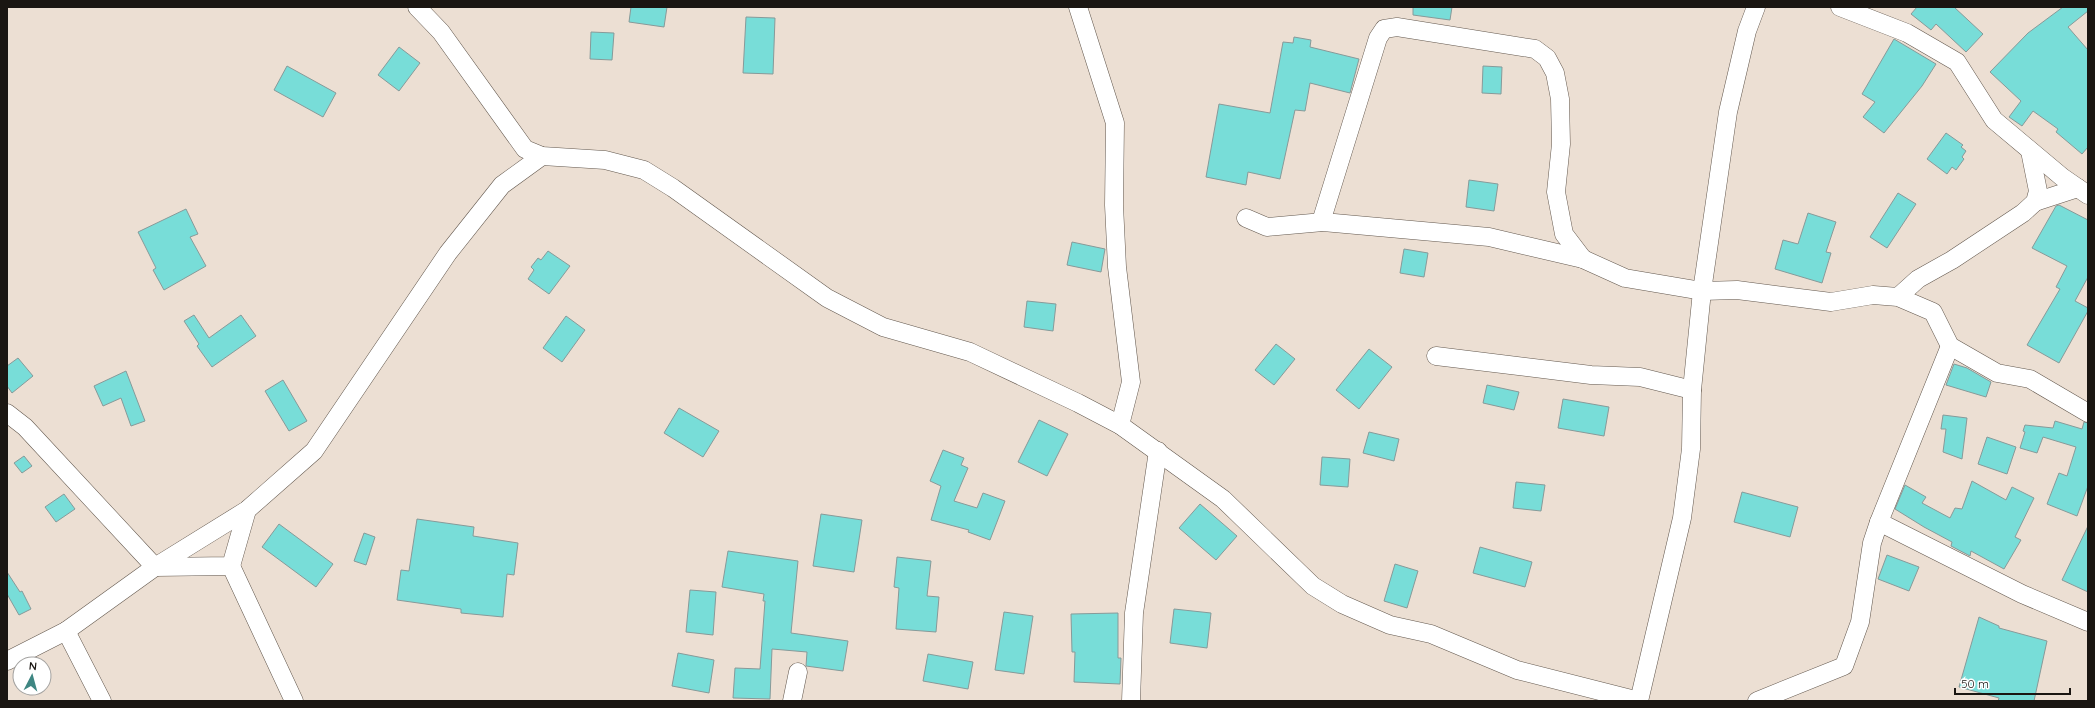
<svg xmlns="http://www.w3.org/2000/svg" width="2095" height="708" viewBox="0 0 2095 708" font-family="Quicksand,sans-serif">
  <rect width="100%" height="100%" fill="#ecdfd3"/>
  <g fill="#78ddd8" stroke="#879a99">
    <polygon points="631,7 667,7 664,27 629,22"/>
    <polygon points="1413,7 1452,7 1450,20 1413,15"/>
    <polygon points="1917,7 1954,7 1983,34 1966,52 1936,24 1931,30 1911,14"/>
    <polygon points="2063,7 2088,7 2088,11 2068,27 2088,50 2088,147 2082,154 2056,132 2058,129 2033,111 2022,126 2009,117 2021,101 1990,72 2028,33"/>
    <polygon points="746,17 775,18 773,74 743,73"/>
    <polygon points="591,32 614,33 612,60 590,59"/>
    <polygon points="1294,37 1311,40 1310,47 1359,59 1350,93 1310,83 1305,111 1295,110 1280,179 1248,172 1246,185 1206,177 1219,104 1270,113 1283,42 1293,43"/>
    <polygon points="1894,39 1936,64 1922,86 1884,133 1863,117 1875,102 1862,94"/>
    <polygon points="399,47 420,63 399,91 378,75"/>
    <polygon points="287,66 336,93 323,117 274,90"/>
    <polygon points="1483,66 1502,67 1501,94 1482,93"/>
    <polygon points="1946,133 1963,145 1961,147 1966,151 1962,157 1964,159 1956,170 1952,167 1947,174 1927,159"/>
    <polygon points="1469,180 1498,184 1494,211 1466,207"/>
    <polygon points="1898,193 1916,204 1887,248 1870,237"/>
    <polygon points="2059,205 2088,220 2088,277 2075,301 2088,308 2088,311 2059,363 2027,345 2060,289 2056,287 2067,266 2032,248 2056,206"/>
    <polygon points="186,209 198,234 190,237 206,266 164,290 153,270 156,268 138,232"/>
    <polygon points="1808,213 1836,222 1826,252 1831,253 1822,283 1775,269 1783,240 1798,244"/>
    <polygon points="1072,242 1105,249 1101,272 1067,265"/>
    <polygon points="1404,249 1428,253 1424,277 1400,273"/>
    <polygon points="548,251 570,266 549,294 528,279 534,270 531,267 538,258 541,260"/>
    <polygon points="1027,301 1056,304 1053,331 1024,327"/>
    <polygon points="194,315 209,338 241,315 256,336 212,367 197,346 199,344 184,321"/>
    <polygon points="566,316 585,330 562,362 543,348"/>
    <polygon points="1276,344 1295,359 1274,385 1255,370"/>
    <polygon points="1369,349 1392,367 1359,409 1336,390"/>
    <polygon points="18,358 33,376 12,393 7,386 7,366"/>
    <polygon points="1954,364 1967,368 1991,382 1986,397 1946,385"/>
    <polygon points="126,371 145,421 131,426 121,398 103,406 94,386"/>
    <polygon points="283,380 307,421 289,431 265,391"/>
    <polygon points="1487,385 1519,392 1514,410 1483,403"/>
    <polygon points="1563,399 1609,407 1604,436 1558,428"/>
    <polygon points="679,408 719,431 703,457 664,433"/>
    <polygon points="1943,415 1967,418 1962,459 1943,452 1946,429 1941,429"/>
    <polygon points="1039,420 1068,434 1047,476 1018,462"/>
    <polygon points="2055,421 2082,429 2084,422 2088,423 2088,486 2077,516 2047,504 2059,473 2067,476 2076,447 2043,437 2037,453 2020,448 2025,432 2023,431 2025,425 2053,428"/>
    <polygon points="1369,432 1399,439 1394,461 1363,453"/>
    <polygon points="1987,437 2016,447 2007,474 1978,464"/>
    <polygon points="943,450 964,458 961,465 968,468 954,501 977,508 983,493 1005,501 990,540 968,532 969,530 931,520 941,486 930,481"/>
    <polygon points="24,456 32,466 22,473 14,463"/>
    <polygon points="1322,457 1350,459 1348,487 1320,485"/>
    <polygon points="1972,481 2006,500 2012,487 2034,498 2015,537 2021,540 2004,569 1971,551 1970,556 1951,546 1952,542 1924,527 1895,509 1905,485 1926,497 1922,503 1950,518 1955,508 1962,509"/>
    <polygon points="1516,482 1545,485 1541,511 1513,508"/>
    <polygon points="1742,492 1798,507 1790,537 1734,522"/>
    <polygon points="64,494 75,509 56,522 45,507"/>
    <polygon points="1200,504 1237,536 1216,560 1179,528"/>
    <polygon points="821,514 862,520 854,572 813,566"/>
    <polygon points="417,519 474,527 473,536 518,543 514,575 507,574 503,617 461,613 461,609 397,600 401,570 409,571"/>
    <polygon points="279,524 333,564 316,587 262,547"/>
    <polygon points="2088,526 2088,592 2062,580"/>
    <polygon points="364,533 375,537 366,565 354,561"/>
    <polygon points="1480,547 1532,562 1525,587 1473,573"/>
    <polygon points="728,551 798,561 791,633 848,641 843,671 806,666 807,652 772,649 770,699 733,698 735,668 760,669 765,601 763,601 764,594 722,587"/>
    <polygon points="1887,555 1919,567 1909,591 1878,579"/>
    <polygon points="897,557 931,561 927,596 939,597 936,632 896,629 899,588 894,587"/>
    <polygon points="1395,564 1418,571 1407,608 1384,601"/>
    <polygon points="7,572 20,592 22,591 31,609 19,615 7,594"/>
    <polygon points="690,590 716,592 713,635 686,632"/>
    <polygon points="1174,609 1211,613 1207,648 1170,643"/>
    <polygon points="1004,612 1033,616 1024,674 995,670"/>
    <polygon points="1118,613 1118,658 1121,658 1120,684 1074,682 1075,652 1072,652 1071,614"/>
    <polygon points="1979,617 1999,626 1999,628 2047,641 2034,701 1998,701 1999,698 1959,687"/>
    <polygon points="678,653 714,660 709,693 672,686"/>
    <polygon points="928,654 973,662 968,689 923,681"/>
  </g>
  <g fill="none" stroke-linecap="round" stroke-linejoin="round">
    <defs>
      <g id="minor">
        <polyline points="417,7 441,32 525,149 542,156 605,160 644,170 673,188 827,298 883,327 970,352 1078,403 1120,425 1223,499 1313,586 1342,604 1390,625 1431,634 1517,670 1639,701"/>
        <polyline points="1078,7 1115,123 1114,205 1117,267 1131,382 1120,425"/>
        <polyline points="1840,7 1907,33 1957,62 1994,120 2062,177 2088,195"/>
        <polyline points="2035,202 2078,188"/>
        <polyline points="1246,218 1267,227 1323,222 1489,237 1583,259 1625,278 1702,291 1737,290 1831,302 1873,295 1898,297 1933,312 1950,346 1997,373 2030,379 2088,413"/>
        <polyline points="1321,222 1378,38 1384,29 1397,27 1535,49 1547,58 1555,73 1560,99 1561,144 1556,192 1564,234 1583,259"/>
        <polyline points="1898,297 1918,279 1952,260 2023,213 2035,202 2038,191 2030,151"/>
        <polyline points="1436,356 1591,375 1640,377 1692,390"/>
        <polyline points="7,413 25,427 155,567 231,566 247,510"/>
        <polyline points="1879,522 2022,594 2088,622"/>
        <polyline points="231,566 294,701"/>
        <polyline points="66,631 102,701"/>
        <polyline points="7,661 66,631 155,567 247,510 314,451 448,253 502,185 542,156"/>
        <polyline points="792,701 798,672"/>
        <polyline points="1131,701 1134,613 1158,451"/>
        <polyline points="1639,701 1682,518 1691,449 1692,390 1702,291 1728,112 1747,31 1756,7"/>
        <polyline points="1757,701 1844,666 1860,622 1872,543 1879,522 1950,346"/>
      </g>
    </defs>
    <use href="#minor" stroke="#63584e" stroke-width="19"/>
    <use href="#minor" stroke="#fff" stroke-width="18"/>
  </g>
  <rect width="2095" height="708" fill="none" stroke="#1a1612" stroke-width="16"/>
  <g transform="translate(32 676) rotate(6)"><circle r="19" fill="#ffffff" stroke="#a3a2a0"/>
  <path d="M0-3L7 15L0 10L-7 15Z" fill="#3e8682"/>
  <text y="-6" font-size="11" font-weight="bold" text-anchor="middle" fill="#1a1612">N</text>
  </g>
  <path d="M1955 688v6h115v-6" fill="none" stroke="#1a1612" stroke-width="2"/>
  <text x="1961" y="688" font-size="12" fill="#1a1612" stroke="#ffffff" stroke-width="3" paint-order="stroke">50 m</text>
</svg>
